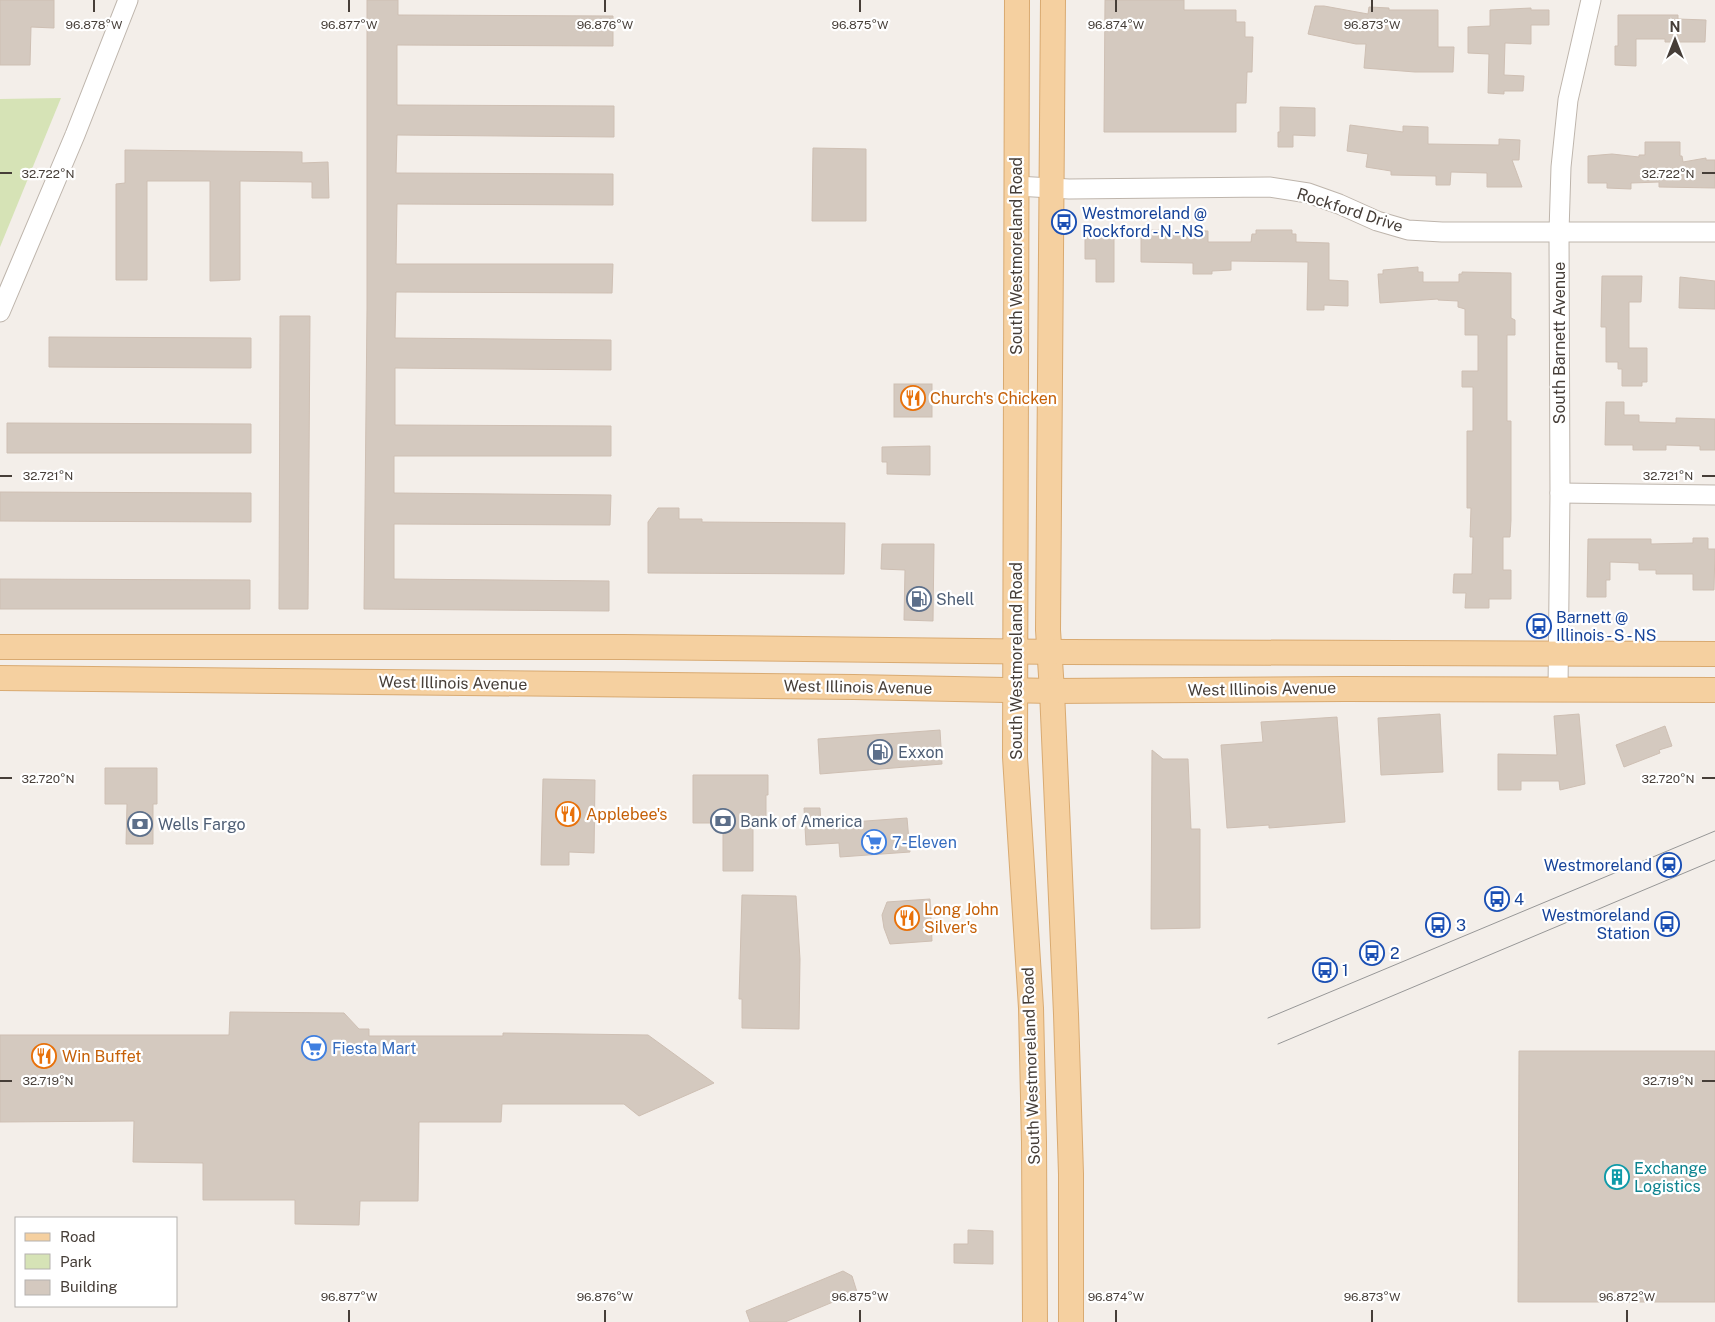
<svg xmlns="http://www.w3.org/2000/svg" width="1715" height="1322" viewBox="0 0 1715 1322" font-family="'Public Sans',sans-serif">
  <rect width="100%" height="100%" fill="#f3eee9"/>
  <polygon fill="#d6e3b6" points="61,98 0,247 0,99"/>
  <g fill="#d4c9bf" stroke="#cebfb3">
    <polygon points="0,0 54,0 54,28 31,27 30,65 0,65"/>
    <polygon points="367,0 398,0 398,15 613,16 613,46 397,45 397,105 614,106 614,137 397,135 396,173 613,174 613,205 397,204 396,264 613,264 612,293 396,292 395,338 611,340 611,370 395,368 395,425 611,426 611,456 394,456 394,493 611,495 610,525 394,524 394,579 609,581 609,611 364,609 367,309"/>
    <polygon points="1105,0 1184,0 1184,10 1236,10 1236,22 1245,22 1245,37 1253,37 1252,72 1247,72 1246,103 1236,103 1236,132 1104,132"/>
    <polygon points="1315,6 1324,6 1368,14 1369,7 1389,8 1389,10 1438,10 1438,47 1454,47 1453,72 1415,72 1364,68 1366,44 1356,44 1308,34"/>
    <polygon points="1531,8 1531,10 1549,10 1549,25 1531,25 1531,44 1505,43 1504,75 1524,76 1523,91 1504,91 1504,94 1488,93 1489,54 1468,53 1468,27 1490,26 1490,10"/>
    <polygon points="1618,15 1678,15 1678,19 1706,20 1705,42 1665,42 1665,39 1636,39 1636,66 1615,65 1615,46 1618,46"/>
    <polygon points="1280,107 1315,108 1315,136 1293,135 1293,147 1278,147 1278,132 1280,132"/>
    <polygon points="1350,125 1403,132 1403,126 1428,127 1428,144 1499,145 1499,139 1520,140 1519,160 1512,160 1522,187 1487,187 1487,173 1451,172 1450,185 1436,185 1436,176 1391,175 1391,171 1366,167 1368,154 1347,151"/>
    <polygon points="1645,142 1680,142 1680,156 1682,156 1683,162 1706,158 1706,160 1715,160 1715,188 1659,187 1659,182 1631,183 1631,189 1607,188 1607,183 1588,183 1588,156 1612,154 1639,157 1639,155 1645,155"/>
    <polygon points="813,148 866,149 866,221 812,221"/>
    <polygon points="125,150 302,152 302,163 328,162 329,198 312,198 312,182 240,181 240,280 210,281 210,181 147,181 147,280 116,280 116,184 125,183"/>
    <polygon points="1145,230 1208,231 1208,242 1251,242 1252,234 1256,234 1256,230 1292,230 1292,234 1296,234 1296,242 1329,243 1329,280 1348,281 1348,306 1324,305 1324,310 1307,310 1308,262 1231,261 1231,270 1212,271 1212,274 1193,274 1193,263 1141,262 1141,232 1145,232"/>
    <polygon points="1085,233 1114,233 1114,282 1096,282 1096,259 1085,259"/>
    <polygon points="1418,267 1418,272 1423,272 1423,282 1459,282 1459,274 1462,274 1462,272 1511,273 1511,318 1515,320 1515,335 1507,335 1507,421 1511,421 1511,520 1510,537 1503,537 1503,570 1511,570 1511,599 1489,599 1489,608 1465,608 1466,593 1453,593 1454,574 1472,574 1473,537 1470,537 1471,508 1467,508 1467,431 1473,431 1473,387 1462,387 1462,371 1478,371 1478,335 1465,335 1465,309 1458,307 1458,301 1438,300 1438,299 1380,303 1378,274 1383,274 1383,270"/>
    <polygon points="1602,276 1642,276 1641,302 1629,302 1629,348 1647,348 1647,382 1642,382 1642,386 1622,386 1622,369 1618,369 1618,362 1606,362 1606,327 1601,327"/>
    <polygon points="1680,277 1715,281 1715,309 1679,308"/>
    <polygon points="280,316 310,316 308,609 279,609"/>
    <polygon points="49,337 251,338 251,368 49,367"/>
    <rect x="894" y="384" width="38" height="33"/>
    <polygon points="1606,402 1624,402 1624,415 1639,415 1639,422 1676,423 1676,418 1715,419 1715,450 1700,450 1700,446 1666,445 1666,450 1633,450 1633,445 1605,445"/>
    <polygon points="7,423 251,424 251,453 7,453"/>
    <polygon points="930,446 930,475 887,474 887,462 882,462 882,447"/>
    <polygon points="0,492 251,493 251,522 0,521"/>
    <polygon points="658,508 679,508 679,519 702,519 702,522 845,523 844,574 648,573 648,522"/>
    <polygon points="1693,538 1708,538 1708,549 1715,549 1714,590 1693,590 1693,574 1656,574 1656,570 1639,570 1639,563 1610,562 1610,580 1606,580 1606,597 1587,597 1588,539 1651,539 1651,544 1693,543"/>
    <polygon points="882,544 934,544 933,621 904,620 905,570 881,569"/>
    <polygon points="0,579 250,580 250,609 0,609"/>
    <polygon points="1440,714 1443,772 1381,775 1378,718"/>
    <polygon points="1579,714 1585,784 1560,790 1559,781 1521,781 1521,790 1498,790 1498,754 1557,755 1554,716"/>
    <polygon points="1337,717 1345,822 1269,828 1269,825 1227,828 1221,745 1263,742 1261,722"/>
    <polygon points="1665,726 1672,746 1659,750 1660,753 1624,767 1616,745"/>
    <polygon points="940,730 942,764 820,774 818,739"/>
    <polygon points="1152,750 1163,759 1188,759 1191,829 1200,829 1200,928 1151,929"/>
    <polygon points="105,768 157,768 157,804 153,804 153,844 126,844 127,804 105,804"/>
    <polygon points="693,775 768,775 768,795 766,795 766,818 753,819 753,871 723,871 723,823 693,823"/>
    <polygon points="543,779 595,780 594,853 569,852 569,865 541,865"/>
    <polygon points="804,808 820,808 821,823 825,824 907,818 910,852 840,857 839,843 806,845"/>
    <polygon points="742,895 796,896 800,959 799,1029 742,1028 742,999 739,999"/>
    <polygon points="930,899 932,941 890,944 884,928 882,915 887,902"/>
    <polygon points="230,1012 344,1013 359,1029 369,1029 369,1036 503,1036 503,1033 648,1035 714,1083 639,1116 624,1104 502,1104 501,1122 419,1122 418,1201 360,1201 359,1225 295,1224 295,1200 203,1200 203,1163 133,1162 134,1121 0,1122 0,1035 229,1035"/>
    <polygon points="1519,1051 1715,1051 1715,1302 1518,1302"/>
    <polygon points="968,1230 993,1231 993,1264 954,1263 954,1244 968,1244"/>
    <polygon points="843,1271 852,1276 857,1292 785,1322 750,1322 746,1311"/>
  </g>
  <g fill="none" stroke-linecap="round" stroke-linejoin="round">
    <defs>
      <g id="minor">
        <polyline points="1016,186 1069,189 1269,187 1308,193 1339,204 1377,221 1408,230 1442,232 1715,232"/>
        <polyline points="0,312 75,135 128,0"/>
        <polyline points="1560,493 1715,495"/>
        <polyline points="1558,690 1560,493 1559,232 1561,167 1568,100 1591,0"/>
      </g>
      <g id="major">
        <polyline points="1017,0 1015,757 1031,1008 1034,1142 1035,1322"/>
        <polyline points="1053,0 1048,630 1052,691 1066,1014 1071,1174 1071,1322"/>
        <polyline points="0,647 624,647 1068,652 1715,654"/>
        <polyline points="0,678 854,687 1052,691 1345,689 1715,690"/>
      </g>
    </defs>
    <use href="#minor" stroke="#beb5ac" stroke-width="21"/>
    <use href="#major" stroke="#d9aa71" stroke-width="26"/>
    <use href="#minor" stroke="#fff" stroke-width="19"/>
    <use href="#major" stroke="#f5d0a0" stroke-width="24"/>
    <g stroke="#979797" stroke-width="1">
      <polyline points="1268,1018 1715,831"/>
      <polyline points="1278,1044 1715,860"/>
    </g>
  </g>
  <path fill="none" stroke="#463e38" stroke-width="2" d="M94,0V12M349,0V12M605,0V12M860,0V12M1116,0V12M1372,0V12M0,173H12M1702,173H1715M0,476H12M1702,476H1715M0,778H12M1702,778H1715M0,1081H12M1702,1081H1715M349,1310V1322M605,1310V1322M860,1310V1322M1116,1310V1322M1372,1310V1322M1627,1310V1322"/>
  <defs>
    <symbol id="bus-ring" viewBox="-11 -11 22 22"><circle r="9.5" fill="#fff" stroke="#1a4fb4" stroke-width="1.5"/><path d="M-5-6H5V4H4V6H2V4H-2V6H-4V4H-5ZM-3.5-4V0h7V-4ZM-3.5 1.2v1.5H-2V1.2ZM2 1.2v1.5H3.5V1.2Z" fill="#1a4fb4"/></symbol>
    <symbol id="restaurant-ring" viewBox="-11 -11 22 22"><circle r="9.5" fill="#fff" stroke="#e8710a" stroke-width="1.5"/><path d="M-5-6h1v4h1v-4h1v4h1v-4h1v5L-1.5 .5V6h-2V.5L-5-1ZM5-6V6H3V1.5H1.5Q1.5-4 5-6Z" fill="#e8710a"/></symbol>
    <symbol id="fuel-ring" viewBox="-11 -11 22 22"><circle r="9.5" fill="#fff" stroke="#5c6f8a" stroke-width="1.5"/><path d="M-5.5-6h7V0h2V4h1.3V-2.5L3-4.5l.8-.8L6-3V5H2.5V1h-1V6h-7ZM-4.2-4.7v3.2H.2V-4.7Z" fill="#5c6f8a"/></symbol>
    <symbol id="bank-ring" viewBox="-11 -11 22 22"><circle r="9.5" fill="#fff" stroke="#5c6f8a" stroke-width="1.5"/><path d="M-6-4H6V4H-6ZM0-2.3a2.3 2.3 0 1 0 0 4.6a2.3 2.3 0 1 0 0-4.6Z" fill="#5c6f8a"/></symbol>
    <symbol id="supermarket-ring" viewBox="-11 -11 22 22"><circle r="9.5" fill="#fff" stroke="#3f7fe0" stroke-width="1.5"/><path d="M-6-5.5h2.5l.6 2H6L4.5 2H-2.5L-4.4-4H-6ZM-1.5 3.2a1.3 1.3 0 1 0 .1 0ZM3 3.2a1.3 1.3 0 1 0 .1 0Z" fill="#3f7fe0"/></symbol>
    <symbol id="station-ring" viewBox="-11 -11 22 22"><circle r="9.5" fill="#fff" stroke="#1a4fb4" stroke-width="1.5"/><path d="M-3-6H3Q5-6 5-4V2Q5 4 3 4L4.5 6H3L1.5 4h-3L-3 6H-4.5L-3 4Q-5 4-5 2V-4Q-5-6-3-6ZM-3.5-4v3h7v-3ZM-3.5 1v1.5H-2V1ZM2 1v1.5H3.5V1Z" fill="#1a4fb4"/></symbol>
    <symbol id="building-ring" viewBox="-11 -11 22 22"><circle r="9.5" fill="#fff" stroke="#0f9aa8" stroke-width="1.5"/><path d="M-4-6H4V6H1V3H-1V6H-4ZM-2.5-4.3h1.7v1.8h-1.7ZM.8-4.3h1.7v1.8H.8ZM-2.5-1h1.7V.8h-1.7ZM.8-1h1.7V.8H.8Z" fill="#0f9aa8"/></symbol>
  </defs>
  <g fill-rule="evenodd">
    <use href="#bus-ring" x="1050" y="208" width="28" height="28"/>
    <use href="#restaurant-ring" x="899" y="384" width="28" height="28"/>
    <use href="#fuel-ring" x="905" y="585" width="28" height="28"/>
    <use href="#bus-ring" x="1525" y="612" width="28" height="28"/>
    <use href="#fuel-ring" x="866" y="738" width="28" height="28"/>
    <use href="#restaurant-ring" x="554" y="800" width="28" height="28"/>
    <use href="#bank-ring" x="709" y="807" width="28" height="28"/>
    <use href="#bank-ring" x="126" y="810" width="28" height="28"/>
    <use href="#supermarket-ring" x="860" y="828" width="28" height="28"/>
    <use href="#station-ring" x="1655" y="851" width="28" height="28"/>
    <use href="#bus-ring" x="1483" y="885" width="28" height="28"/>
    <use href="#restaurant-ring" x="893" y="904" width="28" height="28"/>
    <use href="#bus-ring" x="1653" y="910" width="28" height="28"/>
    <use href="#bus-ring" x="1424" y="911" width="28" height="28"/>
    <use href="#bus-ring" x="1358" y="939" width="28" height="28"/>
    <use href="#bus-ring" x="1311" y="956" width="28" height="28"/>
    <use href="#supermarket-ring" x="300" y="1034" width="28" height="28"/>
    <use href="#restaurant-ring" x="30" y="1042" width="28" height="28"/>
    <use href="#building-ring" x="1603" y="1163" width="28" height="28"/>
  </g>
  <g text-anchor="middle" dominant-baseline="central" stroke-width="4.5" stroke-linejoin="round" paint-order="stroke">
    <g font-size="16" fill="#463e38" stroke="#fff">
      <text transform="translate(1350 210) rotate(18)">Rockford Drive</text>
      <text transform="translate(1016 256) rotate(-90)">South Westmoreland Road</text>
      <text transform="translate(1559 343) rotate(-90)">South Barnett Avenue</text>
      <text transform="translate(1016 661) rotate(-90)">South Westmoreland Road</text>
      <text transform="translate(453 683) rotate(1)">West Illinois Avenue</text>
      <text transform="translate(858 687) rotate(1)">West Illinois Avenue</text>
      <text transform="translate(1262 689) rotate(-1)">West Illinois Avenue</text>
      <text transform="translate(1031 1066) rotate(-92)">South Westmoreland Road</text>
    </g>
    <g font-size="16" fill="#164399" stroke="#fff" text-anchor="start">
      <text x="1082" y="213">Westmoreland @<tspan x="1082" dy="18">Rockford - N - NS</tspan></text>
      <text x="1556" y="617">Barnett @<tspan x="1556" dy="18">Illinois - S - NS</tspan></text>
      <text x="1652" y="865" text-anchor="end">Westmoreland</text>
      <text x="1514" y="899">4</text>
      <text x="1650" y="915" text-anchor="end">Westmoreland<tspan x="1650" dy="18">Station</tspan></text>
      <text x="1456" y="925">3</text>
      <text x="1390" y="953">2</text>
      <text x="1342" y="970">1</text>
    </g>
    <g font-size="16" fill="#c56008" stroke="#fff" text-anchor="start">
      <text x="930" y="398">Church's Chicken</text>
      <text x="586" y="814">Applebee's</text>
      <text x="924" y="909">Long John<tspan x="924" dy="18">Silver's</tspan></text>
      <text x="62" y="1056">Win Buffet</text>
    </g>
    <g font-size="16" fill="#4e5e75" stroke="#fff" text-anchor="start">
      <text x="936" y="599">Shell</text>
      <text x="898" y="752">Exxon</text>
      <text x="740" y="821">Bank of America</text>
      <text x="158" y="824">Wells Fargo</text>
    </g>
    <g font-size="16" fill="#366cbe" stroke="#fff" text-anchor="start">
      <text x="892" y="842">7-Eleven</text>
      <text x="332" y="1048">Fiesta Mart</text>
    </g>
    <g font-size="16" fill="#0d838f" stroke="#fff" text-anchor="start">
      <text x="1634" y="1168">Exchange<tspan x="1634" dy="18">Logistics</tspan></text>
    </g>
  </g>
  <g font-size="12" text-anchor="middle" fill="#463e38" stroke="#fff" stroke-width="4.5" stroke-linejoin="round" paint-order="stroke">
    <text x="94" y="29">96.878°W</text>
    <text x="349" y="29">96.877°W</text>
    <text x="605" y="29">96.876°W</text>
    <text x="860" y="29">96.875°W</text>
    <text x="1116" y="29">96.874°W</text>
    <text x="1372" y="29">96.873°W</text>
    <text x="48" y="178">32.722°N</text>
    <text x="1668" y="178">32.722°N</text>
    <text x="48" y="480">32.721°N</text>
    <text x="1668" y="480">32.721°N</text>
    <text x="48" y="783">32.720°N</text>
    <text x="1668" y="783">32.720°N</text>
    <text x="48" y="1085">32.719°N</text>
    <text x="1668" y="1085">32.719°N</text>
    <text x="349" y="1301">96.877°W</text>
    <text x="605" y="1301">96.876°W</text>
    <text x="860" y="1301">96.875°W</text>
    <text x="1116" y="1301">96.874°W</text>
    <text x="1372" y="1301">96.873°W</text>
    <text x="1627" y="1301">96.872°W</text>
  </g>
  <rect x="15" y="1217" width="162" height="90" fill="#ffffff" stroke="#b5b2af"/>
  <rect x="25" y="1233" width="25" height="8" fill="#f5d0a0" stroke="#b5b2af"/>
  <text x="60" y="1242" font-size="15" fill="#463e38">Road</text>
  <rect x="25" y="1254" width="25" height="15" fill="#d6e3b6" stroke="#b5b2af"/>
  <text x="60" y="1267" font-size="15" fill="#463e38">Park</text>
  <rect x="25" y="1280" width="25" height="15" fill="#d4c9bf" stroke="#b5b2af"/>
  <text x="60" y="1292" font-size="15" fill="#463e38">Building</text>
  <g transform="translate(1675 40)" stroke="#ffffff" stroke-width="4" paint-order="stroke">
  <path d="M0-4L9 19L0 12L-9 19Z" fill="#463e38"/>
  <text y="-8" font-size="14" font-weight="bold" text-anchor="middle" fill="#463e38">N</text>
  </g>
</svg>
